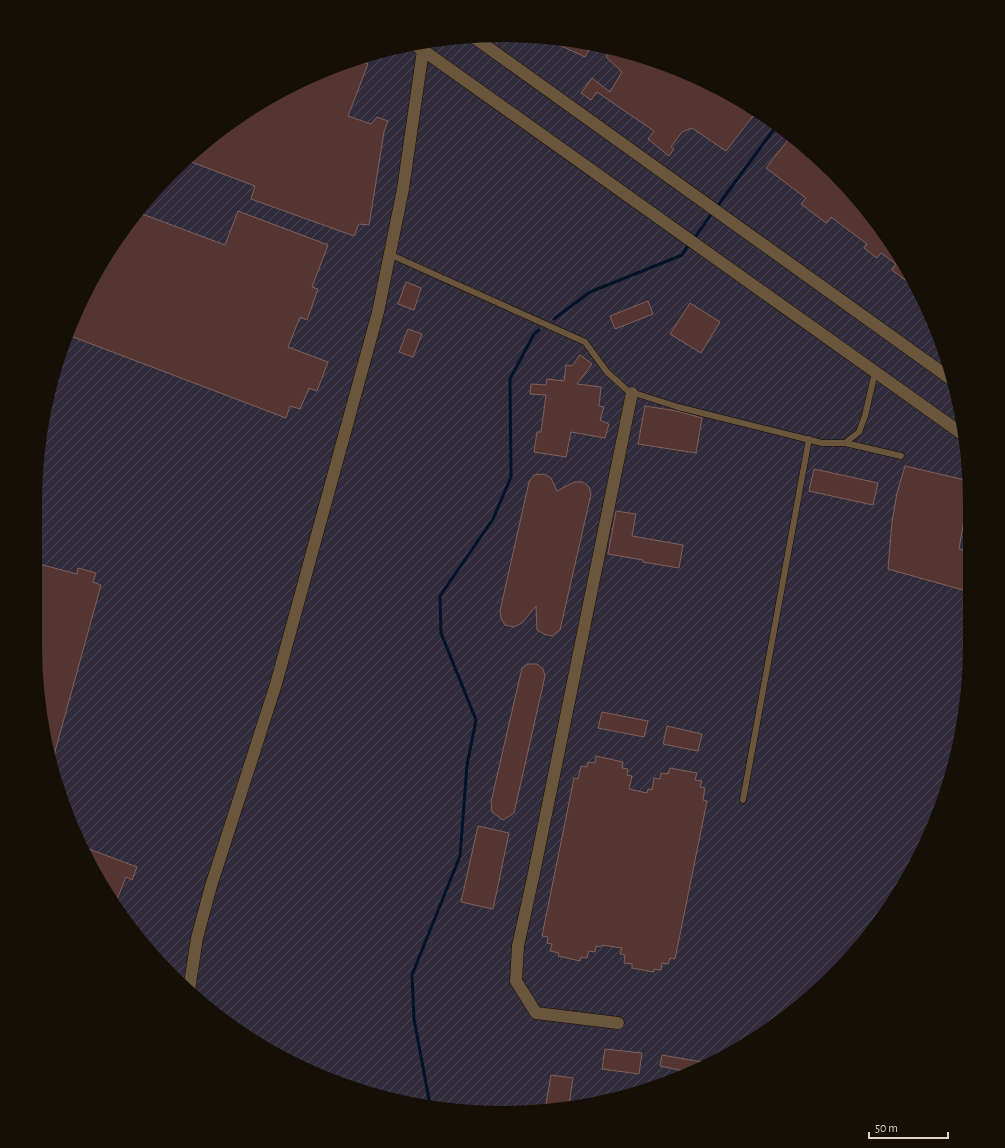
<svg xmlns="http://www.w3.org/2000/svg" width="1005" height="1148" viewBox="0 0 1005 1148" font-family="'Alegreya Sans',sans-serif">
  <defs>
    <pattern id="industrial-furrows" width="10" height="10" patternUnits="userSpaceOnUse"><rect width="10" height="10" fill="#312c3c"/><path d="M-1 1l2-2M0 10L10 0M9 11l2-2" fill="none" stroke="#4e4a57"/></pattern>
  </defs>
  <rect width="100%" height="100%" fill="#35240c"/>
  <polygon fill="url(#industrial-furrows)" points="533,36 624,51 709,83 787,132 854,194 907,269 945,352 969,472 970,646 961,737 934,824 891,905 811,997 736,1050 653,1088 533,1112 412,1104 323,1077 218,1017 151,954 83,852 51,766 35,646 36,472 44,412 60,352 98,269 132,218 194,151 269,98 352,60 442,39"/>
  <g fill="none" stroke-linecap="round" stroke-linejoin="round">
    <g stroke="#021329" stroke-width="3">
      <polyline points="716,208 777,125"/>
      <polyline points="693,240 713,212"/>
      <polyline points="554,319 590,292 682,255 689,244"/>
      <polyline points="430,1105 414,1019 412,975 460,856 467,765 476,720 441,633 440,596 493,519 511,477 510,379 534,334 539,330"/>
    </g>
  </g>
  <g fill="#543531" stroke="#81605b">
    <polygon points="554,39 591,46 585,57 553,42"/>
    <polygon points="612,49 624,51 709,83 756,112 726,151 692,128 682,132 671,147 674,149 669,156 648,139 654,131 597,92 591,100 581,93 592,78 610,92 622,72 606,57"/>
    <polygon points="355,59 368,64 348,116 371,124 377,117 388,121 384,132 369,225 359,224 354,236 251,199 255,186 186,160 194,151 269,98"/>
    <polygon points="791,136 854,194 907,269 916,288 892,270 896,264 881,253 877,258 864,248 867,244 831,217 826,223 801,204 806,198 766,168"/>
    <polygon points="238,211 328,245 312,287 318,289 307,320 300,317 288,347 328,362 317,391 309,388 300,409 290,406 286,418 68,335 98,269 132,218 137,212 225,245"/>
    <polygon points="406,282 421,288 414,310 398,304"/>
    <polygon points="648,301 653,314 615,329 610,316"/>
    <polygon points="690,303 720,322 701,353 670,334"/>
    <polygon points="408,329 422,334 413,357 399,352"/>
    <polygon points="580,355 592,364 577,384 601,387 599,406 604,407 600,420 609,424 605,438 571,432 566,457 534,452 537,432 541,432 546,395 530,394 531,384 546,385 547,379 564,381 566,365 572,366"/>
    <polygon points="645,406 677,411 702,418 696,453 638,444"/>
    <polygon points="905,466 969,481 969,503 968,503 964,520 959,549 968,552 963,590 888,569 892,522 897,493"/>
    <polygon points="814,469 878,483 873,505 809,491"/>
    <polygon points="544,474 551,478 557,491 574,482 583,482 589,487 591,494 560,630 552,636 544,634 537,630 536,606 522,623 514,627 505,625 501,618 500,611 529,482 534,475"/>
    <polygon points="616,511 636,514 632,536 683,545 679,568 643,562 643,560 608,554"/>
    <polygon points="35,563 77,574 78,568 96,573 93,582 101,585 51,766 35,646"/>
    <polygon points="528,664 537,664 543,669 545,676 514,813 503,820 492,812 491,802 522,668"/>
    <polygon points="602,712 648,721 644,737 598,728"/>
    <polygon points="667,726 702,734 698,751 663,744"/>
    <polygon points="596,756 623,762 622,768 628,769 627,775 632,776 629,789 647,793 648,789 652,790 654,778 660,779 661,773 668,774 670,768 697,773 695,780 702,781 700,787 705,788 703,800 707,801 675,959 670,958 668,964 662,963 661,970 654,969 654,972 632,968 632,964 624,963 625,955 620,954 622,948 602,945 601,947 596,946 595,952 589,951 587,958 581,957 580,961 558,956 559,953 550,951 552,944 547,943 548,937 542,936 574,778 578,779 581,766 587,767 588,762 595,763"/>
    <polygon points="478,826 509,833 493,909 461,902"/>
    <polygon points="81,846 137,867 132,880 126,877 116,902 83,852"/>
    <polygon points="605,1049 642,1053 639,1074 602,1069"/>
    <polygon points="662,1055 708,1063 689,1072 660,1066"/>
    <polygon points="551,1075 573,1078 569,1105 545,1110"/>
  </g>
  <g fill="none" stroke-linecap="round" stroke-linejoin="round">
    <defs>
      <g id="lane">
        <polyline points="389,254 585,342 607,372 628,391 678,407 822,443 845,443 859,432 865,416 875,372"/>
        <polyline points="845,443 901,456"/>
        <polyline points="743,800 809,439"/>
      </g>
      <polyline id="street" points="618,1023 536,1013 516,981 518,946 534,873 632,393"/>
      <g id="secondary">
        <polyline points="475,38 951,379"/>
        <polyline points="417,46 961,433"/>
        <polyline points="189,990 197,938 211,886 276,684 378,312 403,189 424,43"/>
      </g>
    </defs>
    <use href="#lane" stroke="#1c0c00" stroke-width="7"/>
    <use href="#street" stroke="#1c0c00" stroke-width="13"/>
    <use href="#secondary" stroke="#1c0c00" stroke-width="13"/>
    <use href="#lane" stroke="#69563d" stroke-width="6"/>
    <use href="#street" stroke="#69563d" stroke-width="12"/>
    <use href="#secondary" stroke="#69563d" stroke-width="12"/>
  </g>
  <path d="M0 0H1005V1148H0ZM502 42H503A460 460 0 0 1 963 502V646A460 460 0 0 1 503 1106H502A460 460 0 0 1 42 646V502A460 460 0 0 1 502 42Z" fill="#160f06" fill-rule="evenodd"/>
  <path d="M869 1132v6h79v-6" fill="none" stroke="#ded3c5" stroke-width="2"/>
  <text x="875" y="1132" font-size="12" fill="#ded3c5" stroke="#160f06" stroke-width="3" paint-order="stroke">50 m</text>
</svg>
